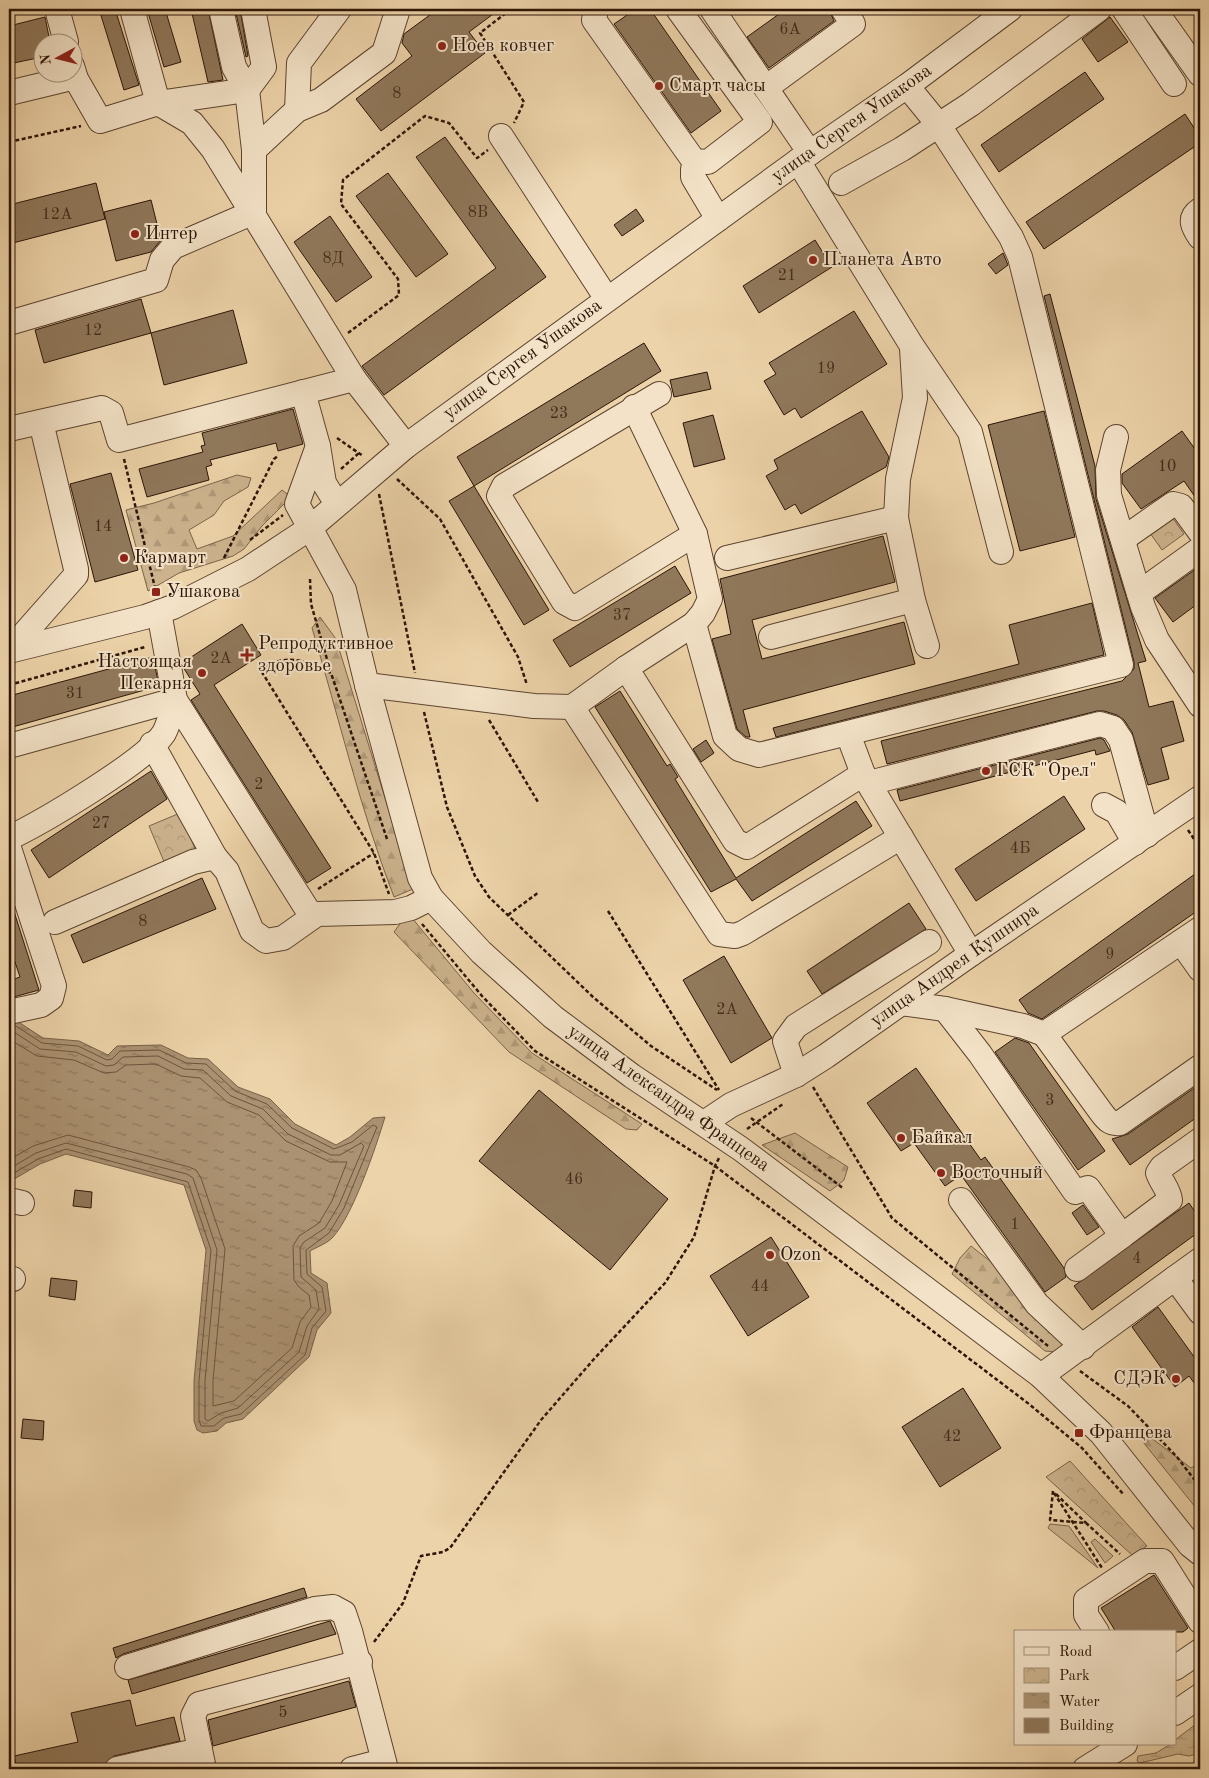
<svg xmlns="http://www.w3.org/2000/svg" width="1209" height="1778" viewBox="0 0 1209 1778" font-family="'Old Standard TT',serif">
  <defs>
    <pattern id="forest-firs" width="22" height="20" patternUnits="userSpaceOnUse" patternTransform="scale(1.25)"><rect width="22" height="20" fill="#ccb38d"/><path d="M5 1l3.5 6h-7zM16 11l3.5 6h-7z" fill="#af9978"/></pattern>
    <pattern id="wetland-marsh" width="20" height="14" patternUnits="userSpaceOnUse" patternTransform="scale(1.25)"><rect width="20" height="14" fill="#ccb38d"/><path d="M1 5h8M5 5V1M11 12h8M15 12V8" fill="none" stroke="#af9978"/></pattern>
    <pattern id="park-crowns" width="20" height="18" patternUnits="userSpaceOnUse" patternTransform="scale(1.25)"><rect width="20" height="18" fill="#ccb38d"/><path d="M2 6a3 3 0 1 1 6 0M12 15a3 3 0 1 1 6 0" fill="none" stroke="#af9978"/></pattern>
    <pattern id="water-ripples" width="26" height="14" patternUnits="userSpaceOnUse" patternTransform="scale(1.25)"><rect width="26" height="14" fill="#ab9272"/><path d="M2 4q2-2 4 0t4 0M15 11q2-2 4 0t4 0" fill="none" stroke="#8b765c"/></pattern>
  </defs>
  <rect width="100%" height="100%" fill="#edd3a9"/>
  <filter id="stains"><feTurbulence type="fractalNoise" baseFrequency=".004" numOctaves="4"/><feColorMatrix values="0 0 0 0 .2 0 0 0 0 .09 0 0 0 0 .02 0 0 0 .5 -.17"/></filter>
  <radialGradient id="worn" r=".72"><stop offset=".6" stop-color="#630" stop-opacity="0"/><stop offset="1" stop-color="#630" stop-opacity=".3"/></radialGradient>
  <g fill="#ccb38d" stroke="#7c644a">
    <polygon points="1050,1524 1069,1526 1098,1568 1048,1528"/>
    <polygon points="1095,1539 1113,1556 1105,1563 1091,1542"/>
  </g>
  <g fill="url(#forest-firs)" stroke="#7c644a">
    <polygon points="237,475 251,478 248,487 224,501 214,515 189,530 197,549 233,536 282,490 291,497 262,526 244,549 233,556 179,573 148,591 126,510 154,503"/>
    <path d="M320,617L336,639L413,889L394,897C360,809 339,718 312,628Z"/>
    <polygon points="404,918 412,918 474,993 532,1053 642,1124 637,1130 626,1129 509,1052 394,932"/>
    <polygon points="795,1133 848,1167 844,1180 830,1191 762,1145"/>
    <polygon points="971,1246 995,1265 1072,1346 1064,1353 1045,1351 952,1274 960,1258"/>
    <polygon points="1150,1437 1191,1468 1200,1463 1200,1513 1143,1442"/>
  </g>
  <polygon fill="url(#wetland-marsh)" stroke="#7c644a" points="1200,1721 1200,1753 1189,1756 1178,1754 1140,1763 1137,1761 1138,1756 1156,1753 1171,1744 1175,1744 1175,1740"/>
  <g fill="url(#park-crowns)" stroke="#7c644a">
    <polygon points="1172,517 1184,534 1162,550 1150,533"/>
    <polygon points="180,813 196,851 165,864 149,826"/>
    <polygon points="1070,1461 1147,1546 1132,1555 1046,1477"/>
  </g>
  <path fill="url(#water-ripples)" stroke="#786047" d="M9,1020L17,1021L43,1038L79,1041L108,1055L117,1046L161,1045L188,1058L208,1059L238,1087L270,1099L295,1124L336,1145L350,1137L373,1118L385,1117C376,1147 353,1215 333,1237C328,1243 317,1247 310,1251L311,1273L327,1283L331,1313L317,1330L309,1357L243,1419L226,1423L217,1431L203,1433L197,1430L194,1421V1381L206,1250L184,1185L66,1154L40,1164L9,1182Z"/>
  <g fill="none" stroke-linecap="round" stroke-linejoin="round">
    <g stroke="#6c543c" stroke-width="1">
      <polyline points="9,1025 16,1026 42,1043 78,1046 107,1060 112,1059 120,1051 159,1050 186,1063 206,1064 235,1091 267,1104 292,1128 334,1149 352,1142 373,1125 377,1127 344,1208 329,1233 306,1250 307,1274 322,1287 326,1311 312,1328 305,1355 241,1414 224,1418 214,1426 201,1426 199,1420 199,1381 211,1250 188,1182 66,1149 38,1159 9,1176"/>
      <polyline points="9,1032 14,1032 40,1049 76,1052 106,1066 114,1065 123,1057 158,1056 184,1069 203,1070 231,1096 263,1109 288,1134 331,1155 340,1155 361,1143 364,1146 339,1205 325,1228 304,1242 300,1248 301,1277 316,1290 319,1309 307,1326 299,1352 238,1408 221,1413 208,1421 205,1419 205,1381 217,1250 193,1178 187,1174 66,1143 36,1153 9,1169"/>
      <polyline points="9,1039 37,1056 74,1060 104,1073 116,1072 126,1065 156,1064 181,1076 200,1078 227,1102 259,1115 286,1141 330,1162 347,1162 332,1201 319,1223 299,1236 293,1246 294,1280 299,1287 309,1295 311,1307 300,1322 292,1348 234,1401 213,1406 213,1381 225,1249 201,1178 196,1170 189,1167 68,1135 33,1146 9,1160"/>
    </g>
  </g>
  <g fill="#90785b" stroke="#2c1507">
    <polygon points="99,9 115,9 139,85 124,90"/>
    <polygon points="147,9 165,9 181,62 164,67"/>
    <polygon points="191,9 208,9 223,80 208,82"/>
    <polygon points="235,9 240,9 248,56 246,57"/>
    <polygon points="438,9 500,9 469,32 485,53 381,131 356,99 412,56 402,43 404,34"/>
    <polygon points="636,9 650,9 721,111 691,133 614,24"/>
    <polygon points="786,9 829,9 834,21 769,68 747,37"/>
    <polygon points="45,17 50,42 42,42 42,57 9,64 9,26"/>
    <polygon points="1110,17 1128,42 1098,62 1082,39"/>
    <polygon points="1085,72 1104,99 999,172 981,145"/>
    <polygon points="1185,114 1200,137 1200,143 1044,249 1026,222"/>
    <polygon points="445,137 546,277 384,395 362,366 496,268 416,157"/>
    <polygon points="388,173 448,254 416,277 356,196"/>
    <polygon points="96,183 105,219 9,244 9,205"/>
    <polygon points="151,200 161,240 151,252 116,261 104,212"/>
    <polygon points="636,209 644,221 622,236 614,225"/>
    <polygon points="330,216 372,277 336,302 294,242"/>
    <polygon points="815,240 832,267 759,313 743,286"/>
    <polygon points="1003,253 1008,265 996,274 988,264"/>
    <polygon points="1050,294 1095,466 1096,499 1146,661 1138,663 1149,707 1173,701 1184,741 1161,748 1169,779 1148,785 1132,732 1124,720 1117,715 1104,711 1097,711 887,764 881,741 1122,681 1134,669 1134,662 1044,296"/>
    <polygon points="141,299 151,333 44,363 35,330"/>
    <polygon points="233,310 247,363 164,385 151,333"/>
    <polygon points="854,311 887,364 801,418 795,408 784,415 764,381 776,374 769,363"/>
    <polygon points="644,343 661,371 474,486 457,457"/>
    <polygon points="707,372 711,389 674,397 670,380"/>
    <polygon points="293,409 303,444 278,451 276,443 210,460 212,465 206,467 209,480 147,497 139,469 203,452 201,446 205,445 202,433"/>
    <polygon points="862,411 889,457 886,467 801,514 795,504 785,510 766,476 778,469 774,460"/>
    <polygon points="1044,411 1075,537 1020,551 988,425"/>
    <polygon points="713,415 725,459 694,467 683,423"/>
    <polygon points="1182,431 1200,456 1200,504 1184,481 1141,509 1122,483 1122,474"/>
    <polygon points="111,473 138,570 95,582 70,484"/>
    <polygon points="474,486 549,610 524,625 449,501"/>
    <polygon points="883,536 895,582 752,620 762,659 904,622 915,664 743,710 750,737 746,737 737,729 712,639 731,634 720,579"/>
    <polygon points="675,566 691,593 570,667 553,640"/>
    <polygon points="1200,566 1200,602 1173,622 1155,598"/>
    <polygon points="1092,603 1104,655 776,737 773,728 1019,664 1009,625"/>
    <polygon points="242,624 261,655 214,685 331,868 307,883 191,700 200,694 183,667 182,663"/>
    <polygon points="153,657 159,686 9,728 9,696"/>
    <polygon points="620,691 667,766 670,764 678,777 675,779 736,878 856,801 872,826 752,901 736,879 711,892 595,707"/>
    <polygon points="1100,738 1104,740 1110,751 1096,755 1095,750 900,801 897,790"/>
    <polygon points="706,740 714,753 701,762 693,749"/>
    <polygon points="151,771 167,799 49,878 31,850"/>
    <polygon points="1064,796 1085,829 976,901 955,869"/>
    <polygon points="1195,874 1200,881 1200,909 1042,1019 1028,1013 1019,1000"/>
    <polygon points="202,878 216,909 83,963 71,935"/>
    <polygon points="9,902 11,902 39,990 10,998 9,981 20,977 9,944"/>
    <polygon points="909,903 926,929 822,994 807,971"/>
    <polygon points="724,956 772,1038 731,1063 683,980"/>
    <polygon points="1015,1038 1029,1043 1105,1151 1078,1170 995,1052"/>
    <polygon points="916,1068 981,1160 985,1157 1064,1268 1066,1277 1045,1292 961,1175 945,1186 914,1143 901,1151 867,1103"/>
    <polygon points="1200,1084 1200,1115 1130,1165 1112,1139 1128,1134"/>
    <polygon points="539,1090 668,1199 610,1270 479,1161"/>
    <polygon points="75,1190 92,1192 91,1208 73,1206"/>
    <polygon points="1189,1203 1200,1219 1200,1231 1092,1310 1074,1286"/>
    <polygon points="1083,1205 1099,1227 1087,1235 1072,1213"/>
    <polygon points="771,1237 809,1297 748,1336 710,1276"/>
    <polygon points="51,1278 77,1281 75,1300 49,1296"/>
    <polygon points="1158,1307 1200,1365 1200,1391 1189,1376 1175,1387 1132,1327"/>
    <polygon points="963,1388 1001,1448 940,1487 902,1427"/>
    <polygon points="23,1419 44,1421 43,1440 21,1438"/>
    <polygon points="1154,1575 1188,1628 1183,1632 1116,1632 1101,1608"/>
    <polygon points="304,1588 307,1597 123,1654 116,1658 113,1648"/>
    <polygon points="330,1621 336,1634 132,1694 128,1680"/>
    <polygon points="349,1681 356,1707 213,1746 208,1720"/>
    <polygon points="130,1700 136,1726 174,1717 180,1741 114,1756 105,1764 80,1769 17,1769 14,1756 78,1742 71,1713"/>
  </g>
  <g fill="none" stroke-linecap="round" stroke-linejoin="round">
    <defs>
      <g id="minor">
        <polyline points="57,9 66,42"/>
        <polyline points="132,9 158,103 247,90 264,67 253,9"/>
        <polyline points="221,9 234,67 247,90 254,150"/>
        <polyline points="596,9 594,20 694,161 708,162 760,122 678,9"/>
        <polyline points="712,9 810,153"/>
        <polyline points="1124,9 1174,84"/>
        <polyline points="1154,9 1200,74"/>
        <polyline points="72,66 76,79 100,121 158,103 192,123 213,149 354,379 406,446"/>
        <polyline points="767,87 853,24 843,9"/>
        <polyline points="9,93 75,77"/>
        <polyline points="297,110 299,63 339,9"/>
        <polyline points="501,136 607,299"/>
        <polyline points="798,161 912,346 970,432 1001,552"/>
        <polyline points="698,162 693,169 693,177 718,219"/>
        <polyline points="841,183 902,149 971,104 1099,9"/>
        <path d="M1200,210C1188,218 1193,227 1200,237"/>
        <polyline points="9,323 156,280 162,260 173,247 254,212 254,150 297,110 321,100 384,53 398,9"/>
        <polyline points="912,348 915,398 898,479 896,518 913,600 927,646"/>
        <polyline points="303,392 318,446 324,483 337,504"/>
        <polyline points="659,394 504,486 499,496 564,602 575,608 695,534"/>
        <polyline points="9,429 102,408 111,413 119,440 354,379"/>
        <polyline points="1116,437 1108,470 1109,495 1143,607 1157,640 1200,705"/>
        <polyline points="318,446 297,504 344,590 367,685 420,878 431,898 481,952 553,1017 632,1076 741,1149 1041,1376 1101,1433 1190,1545 1200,1553"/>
        <polyline points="1123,539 1173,504 1181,506 1200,532"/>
        <polyline points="727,558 896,518"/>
        <polyline points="1139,593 1200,549"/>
        <polyline points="159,612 175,700 312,917"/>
        <polyline points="694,624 725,736 739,749 759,755 1121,665 1020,257 1011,237 938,124 907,86"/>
        <polyline points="771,637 913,600"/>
        <polyline points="9,651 145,617 173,607 248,569 310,528 406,446 798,161 907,86 1010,9"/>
        <polyline points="9,651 76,575 76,569 41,422"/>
        <polyline points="626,668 735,841 747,847 863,774 971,954"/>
        <polyline points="367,685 534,706 572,707 626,668 694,624 703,613 710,599 695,534 634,407"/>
        <polyline points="572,707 719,934 735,936 743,933 901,837"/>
        <polyline points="848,734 863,774"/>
        <polyline points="152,744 215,857"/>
        <polyline points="9,746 175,700"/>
        <polyline points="869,783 1100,724 1113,728 1121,740 1147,835"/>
        <polyline points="1104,805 1117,812 1135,843"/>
        <path d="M9,838C41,823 146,761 164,733C169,724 172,710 175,700"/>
        <polyline points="9,848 54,986 51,998 41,1005 9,1012"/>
        <polyline points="55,922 193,862 215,857 227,871 252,931 266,941 283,938 317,914 395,912 411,908 431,898"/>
        <polyline points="1181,942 1200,969"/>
        <path d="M901,1003L945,1009L1023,1026L1044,1034L1101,1112C1107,1120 1110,1124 1120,1123L1200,1067"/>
        <path d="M945,1009L980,1054L1075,1192L1088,1188L1122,1236L1170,1200C1169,1190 1161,1182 1158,1173L1162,1167L1200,1140"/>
        <polyline points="1044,1034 1200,929"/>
        <polyline points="796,1075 785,1041 796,1026 929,942"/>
        <polyline points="704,1123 731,1105 796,1075 826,1056 971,954 1200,798"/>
        <polyline points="9,1200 22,1203"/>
        <polyline points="961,1200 1037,1304 1083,1347"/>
        <polyline points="1077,1269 1122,1236"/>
        <polyline points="9,1278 13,1279"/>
        <polyline points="1175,1278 1200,1260"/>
        <polyline points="1041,1376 1175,1278 1200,1312"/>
        <polyline points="1097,1632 1086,1615 1086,1600 1145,1561 1162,1561 1200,1621"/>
        <polyline points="127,1667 315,1609 333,1607 344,1613 350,1631 386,1769"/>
        <polyline points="1175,1668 1200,1651"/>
        <polyline points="1175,1713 1200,1696"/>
        <polyline points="117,1769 200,1750"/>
        <polyline points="204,1769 193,1716 199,1704 360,1662"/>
        <polyline points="352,1769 383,1761"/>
        <polyline points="1085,1769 1125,1744"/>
      </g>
    </defs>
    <use href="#minor" stroke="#5c4430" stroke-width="26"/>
    <g stroke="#2c1507" stroke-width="2.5" stroke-dasharray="4 2.5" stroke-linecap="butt">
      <polyline points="511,9 480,33 524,102 514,123"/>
      <polyline points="9,142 81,126"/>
      <polyline points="348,333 399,295 398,279 341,204 343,180 425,116 449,123 477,158 488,150"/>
      <polyline points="337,438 363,456"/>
      <polyline points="124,459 156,592"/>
      <polyline points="341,469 359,453"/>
      <polyline points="397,479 440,519 518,657 527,685"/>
      <polyline points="379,494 415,673"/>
      <polyline points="250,540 283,515"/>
      <polyline points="224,558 274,459 278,456"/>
      <polyline points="310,579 311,604 331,673"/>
      <polyline points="9,685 145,647"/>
      <polyline points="424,712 447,807 475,876 489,897 593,997 651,1046 717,1090"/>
      <polyline points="489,720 538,802"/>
      <polyline points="1188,830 1200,848"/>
      <path d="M387,839L331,673C304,660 287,653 260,669L374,853L389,894"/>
      <polyline points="318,889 374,853"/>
      <polyline points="608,911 719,1090"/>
      <polyline points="508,915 539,892"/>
      <polyline points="422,924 482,996 535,1051 715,1166 1029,1404 1082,1448 1124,1495"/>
      <polyline points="813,1087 892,1218 1048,1346"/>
      <polyline points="751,1118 844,1189"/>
      <polyline points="747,1129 783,1104"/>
      <polyline points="1080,1371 1128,1406 1177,1457 1200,1487"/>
      <polyline points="1053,1491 1050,1520 1086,1523 1120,1554"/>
      <polyline points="1054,1493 1102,1568"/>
      <polyline points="1056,1494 1086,1523"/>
      <polyline points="374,1642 403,1603 421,1556 443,1552 450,1548 541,1420 594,1359 665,1283 694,1237 715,1166 719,1158"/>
    </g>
    <use href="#minor" stroke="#f3e2c7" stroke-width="24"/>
  </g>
  <g fill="#8f2418" stroke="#f3e2c7" stroke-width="2">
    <circle cx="442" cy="46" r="5"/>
    <circle cx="659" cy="86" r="5"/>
    <circle cx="135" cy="234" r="5"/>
    <circle cx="813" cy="260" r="5"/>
    <circle cx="124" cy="558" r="5"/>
    <rect x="151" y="587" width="10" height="10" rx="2.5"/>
    <path d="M244.5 647.5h5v5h5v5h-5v5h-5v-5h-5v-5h5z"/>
    <circle cx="202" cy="673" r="5"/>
    <circle cx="986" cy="771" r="5"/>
    <circle cx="901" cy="1138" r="5"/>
    <circle cx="941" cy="1173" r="5"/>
    <circle cx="770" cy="1255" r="5"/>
    <circle cx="1176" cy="1379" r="5"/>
    <rect x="1074" y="1428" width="10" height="10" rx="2.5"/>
  </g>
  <g text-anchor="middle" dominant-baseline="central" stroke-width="4" stroke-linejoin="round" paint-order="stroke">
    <g font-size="16" fill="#452e1c">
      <text x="790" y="30">6А</text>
      <text x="397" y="94">8</text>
      <text x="478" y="213">8В</text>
      <text x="57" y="215">12А</text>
      <text x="333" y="259">8Д</text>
      <text x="787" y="276">21</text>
      <text x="93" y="331">12</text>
      <text x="826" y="369">19</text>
      <text x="559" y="414">23</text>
      <text x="1167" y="467">10</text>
      <text x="103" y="527">14</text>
      <text x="622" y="616">37</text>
      <text x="221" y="659">2А</text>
      <text x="75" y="694">31</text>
      <text x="259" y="785">2</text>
      <text x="101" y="824">27</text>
      <text x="1020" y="849">4Б</text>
      <text x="143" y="922">8</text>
      <text x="1110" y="955">9</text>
      <text x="727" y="1010">2А</text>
      <text x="1050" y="1101">3</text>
      <text x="574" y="1180">46</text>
      <text x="1015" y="1225">1</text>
      <text x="1137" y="1259">4</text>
      <text x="760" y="1287">44</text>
      <text x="952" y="1437">42</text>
      <text x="283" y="1713">5</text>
    </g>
    <g font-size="19" fill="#2c1507" stroke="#f3e2c7" text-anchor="start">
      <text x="452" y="46">Ноев ковчег</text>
      <text x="669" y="86">Смарт часы</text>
      <text x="145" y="234">Интер</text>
      <text x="823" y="260">Планета Авто</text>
      <text x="134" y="558">Кармарт</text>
      <text x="166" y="592">Ушакова</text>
      <text x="258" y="644">Репродуктивное<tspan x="258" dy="22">здоровье</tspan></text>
      <text x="192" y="662" text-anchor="end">Настоящая<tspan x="192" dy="22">Пекарня</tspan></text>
      <text x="996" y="771">ГСК "Орел"</text>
      <text x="911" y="1138">Байкал</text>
      <text x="951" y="1173">Восточный</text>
      <text x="780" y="1255">Ozon</text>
      <text x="1166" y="1379" text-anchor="end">СДЭК</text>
      <text x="1089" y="1433">Францева</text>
    </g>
    <g font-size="19" fill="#2c1507" stroke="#f3e2c7">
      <text transform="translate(852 124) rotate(-35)">улица Сергея Ушакова</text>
      <text transform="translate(523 360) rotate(-36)">улица Сергея Ушакова</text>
      <text transform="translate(955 966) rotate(-35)">улица Андрея Кушнира</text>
      <text transform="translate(668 1099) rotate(35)">улица Александра Францева</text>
    </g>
  </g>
  <rect width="1209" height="1778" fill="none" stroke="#edd3a9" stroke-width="30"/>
  <rect x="10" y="10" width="1189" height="1758" fill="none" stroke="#2c1507" stroke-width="2.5"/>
  <rect x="15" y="15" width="1179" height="1748" fill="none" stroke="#2c1507"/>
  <rect x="1014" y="1630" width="162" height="115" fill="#f3e2c7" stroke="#a3907a"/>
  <rect x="1024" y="1647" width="25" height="8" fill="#f3e2c7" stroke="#a3907a"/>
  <text x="1059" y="1656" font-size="15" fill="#2c1507">Road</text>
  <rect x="1024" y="1668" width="25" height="15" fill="url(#park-crowns)" stroke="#a3907a"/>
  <text x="1059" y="1680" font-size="15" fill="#2c1507">Park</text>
  <rect x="1024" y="1693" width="25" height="15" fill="url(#water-ripples)" stroke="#a3907a"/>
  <text x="1059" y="1706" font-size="15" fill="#2c1507">Water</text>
  <rect x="1024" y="1718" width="25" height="15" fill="#90785b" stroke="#a3907a"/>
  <text x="1059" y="1730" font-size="15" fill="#2c1507">Building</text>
  <g transform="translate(58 58) rotate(263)"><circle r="24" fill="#f3e2c7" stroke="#a3907a"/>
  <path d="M0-4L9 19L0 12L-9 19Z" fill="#8f2418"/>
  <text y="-8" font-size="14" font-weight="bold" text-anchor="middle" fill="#2c1507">N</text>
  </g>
  <rect width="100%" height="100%" filter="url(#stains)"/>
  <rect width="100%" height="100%" fill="url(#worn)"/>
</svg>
